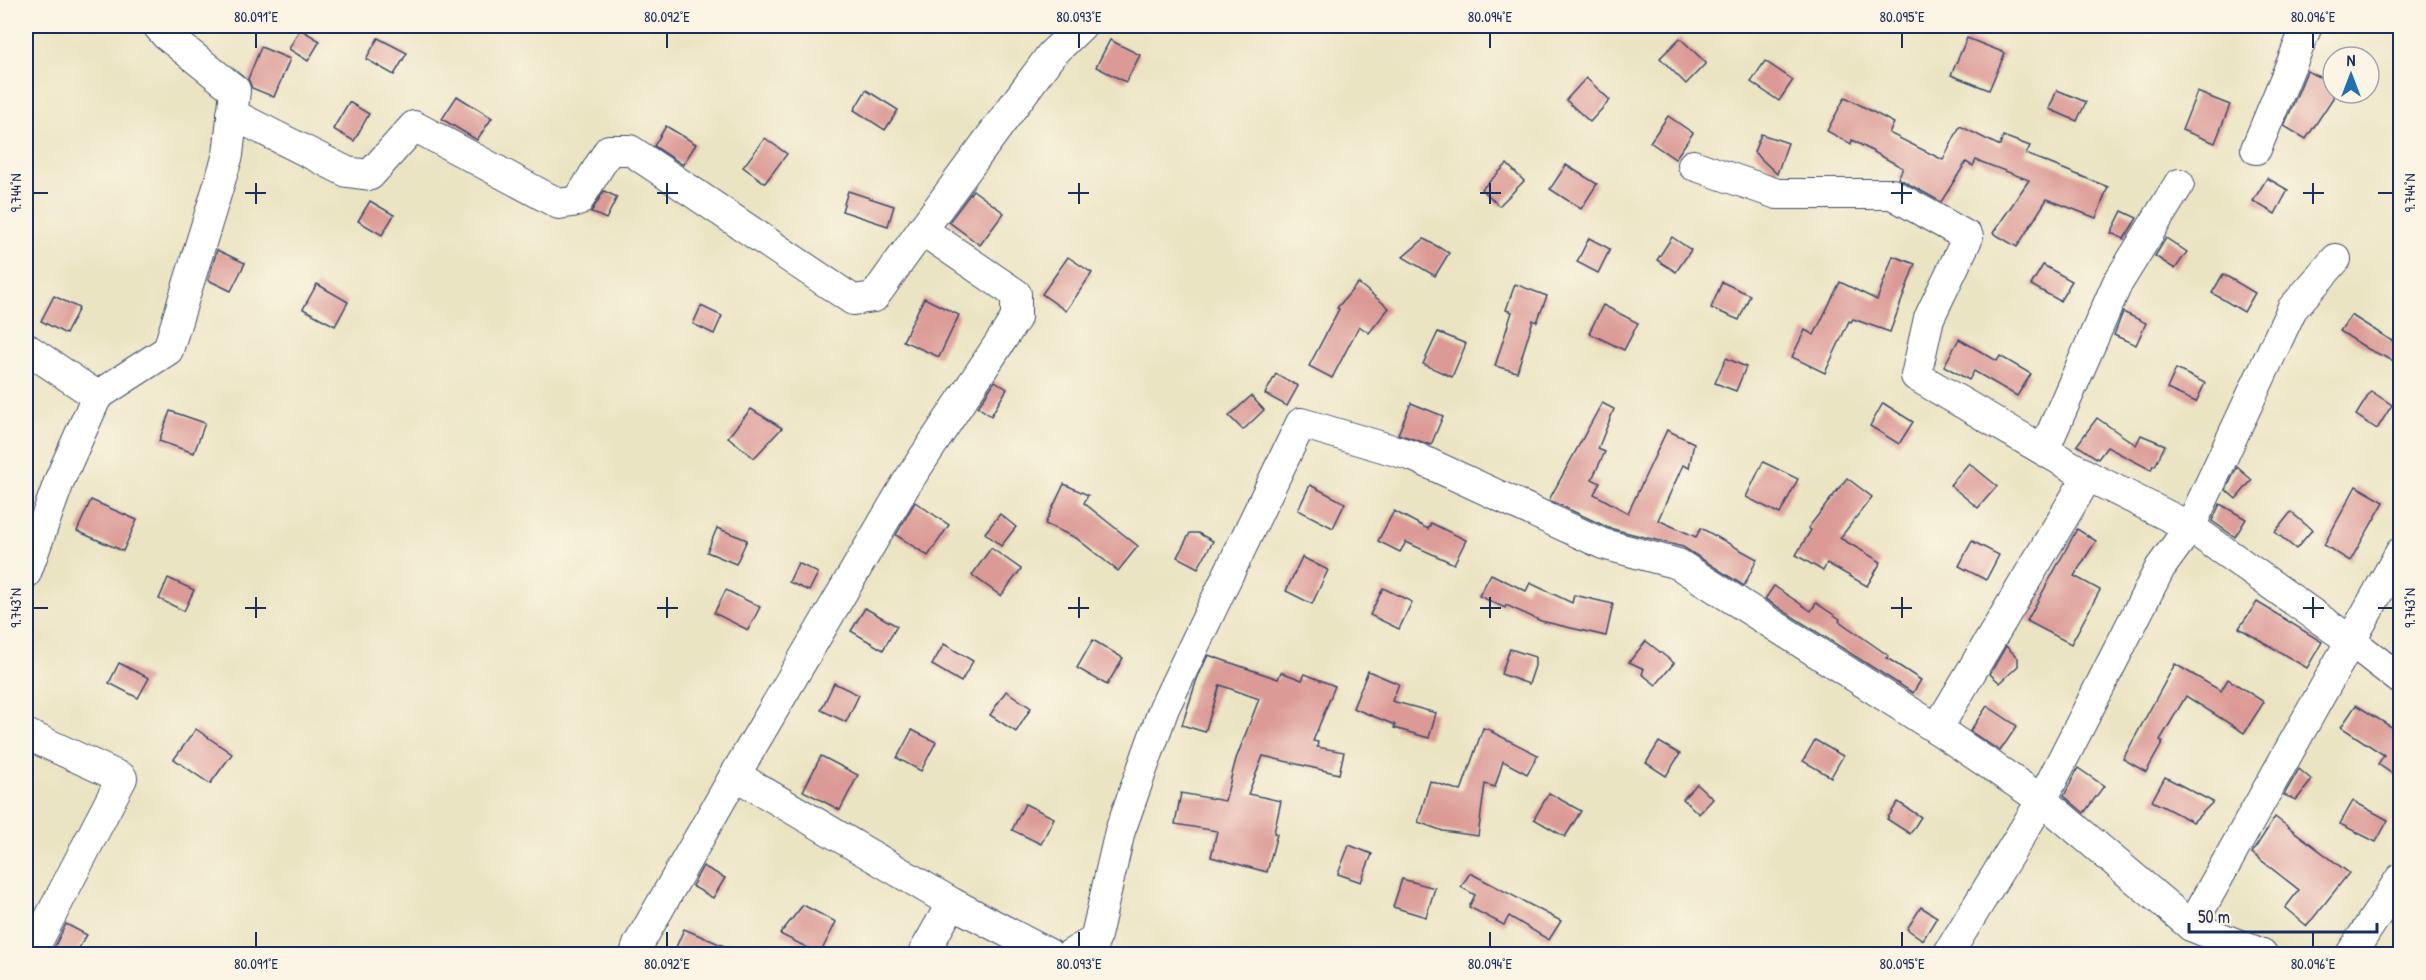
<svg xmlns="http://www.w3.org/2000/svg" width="2426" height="980" viewBox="0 0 2426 980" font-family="'Patrick Hand',sans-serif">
  <rect width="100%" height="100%" fill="#fcf5e5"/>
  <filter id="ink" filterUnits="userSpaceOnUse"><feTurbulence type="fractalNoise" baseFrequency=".0167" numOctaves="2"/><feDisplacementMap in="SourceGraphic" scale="12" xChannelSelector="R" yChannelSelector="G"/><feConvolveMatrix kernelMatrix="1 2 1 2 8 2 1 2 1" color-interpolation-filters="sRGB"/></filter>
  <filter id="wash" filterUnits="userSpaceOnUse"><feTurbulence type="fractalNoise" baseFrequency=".008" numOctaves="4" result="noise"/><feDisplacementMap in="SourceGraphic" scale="24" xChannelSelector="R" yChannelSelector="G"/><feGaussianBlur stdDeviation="1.35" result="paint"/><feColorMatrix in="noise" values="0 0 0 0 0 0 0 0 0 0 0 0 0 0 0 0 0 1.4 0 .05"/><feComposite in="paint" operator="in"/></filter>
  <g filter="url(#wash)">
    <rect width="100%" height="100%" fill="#ebe4c3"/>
    <g id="blocks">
      <g fill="#db9a95">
        <polygon points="300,29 320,41 308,61 289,49"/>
        <polygon points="378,38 407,53 394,75 366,59"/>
        <polygon points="1680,38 1706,63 1686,84 1660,58"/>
        <polygon points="1967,38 2005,53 1989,90 1951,75"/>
        <polygon points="1110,40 1140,55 1126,82 1096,67"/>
        <polygon points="261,47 290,59 274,97 252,88 248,79"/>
        <polygon points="1765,61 1793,80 1779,101 1751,82"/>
        <polygon points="2307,71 2333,83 2333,98 2306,139 2284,126"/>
        <polygon points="1586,78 1610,100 1590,122 1566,100"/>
        <polygon points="866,90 898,110 885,130 854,110"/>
        <polygon points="2057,90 2086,102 2077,121 2049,109"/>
        <polygon points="2197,92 2230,105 2215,143 2182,130"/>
        <polygon points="457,96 492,118 477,140 442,119"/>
        <polygon points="1845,97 1894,123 1889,133 1943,160 1960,126 2000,146 2003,136 2030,146 2026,154 2108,187 2096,218 2047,199 2017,247 1993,233 2029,180 1976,160 1973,166 1966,162 1941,202 1898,178 1903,168 1852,140 1851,144 1827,131"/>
        <polygon points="349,102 369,114 354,141 333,129"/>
        <polygon points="1668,116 1693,133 1675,159 1650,142"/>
        <polygon points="666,126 696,144 683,165 654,146"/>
        <polygon points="1761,134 1788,143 1777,174 1754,152"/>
        <polygon points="765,138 787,154 765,183 743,167"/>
        <polygon points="1507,164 1524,181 1499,206 1482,189"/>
        <polygon points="1566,165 1597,184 1581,209 1550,189"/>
        <polygon points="2267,178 2288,190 2275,214 2253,201"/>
        <polygon points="973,190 1004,213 980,245 949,222"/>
        <polygon points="604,191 617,197 606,219 591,212"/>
        <polygon points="848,191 894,206 888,226 842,211"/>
        <polygon points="370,201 394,215 382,235 358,221"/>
        <polygon points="2122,211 2137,218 2124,239 2111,233"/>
        <polygon points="1672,237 1691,250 1676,272 1657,260"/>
        <polygon points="1589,238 1610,249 1598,273 1577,262"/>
        <polygon points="2166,238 2187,252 2175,269 2155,256"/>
        <polygon points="1424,239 1449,253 1435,276 1403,257"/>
        <polygon points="217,250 245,263 231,291 208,280"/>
        <polygon points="1893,256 1915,264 1890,332 1853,319 1851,322 1849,321 1825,373 1792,357 1805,330 1814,335 1840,282 1877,300"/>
        <polygon points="1068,257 1092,273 1066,311 1042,294"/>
        <polygon points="2043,265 2072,281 2060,301 2031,285"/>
        <polygon points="2223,274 2255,293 2244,312 2212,293"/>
        <polygon points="1722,282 1750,295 1739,320 1711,308"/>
        <polygon points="1358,283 1389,308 1369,333 1359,326 1332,378 1309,366 1339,309 1337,308"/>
        <polygon points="317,284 348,302 335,326 303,309"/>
        <polygon points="1515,284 1547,296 1537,322 1533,320 1517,372 1495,366 1512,312 1506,310"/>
        <polygon points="54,296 79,308 66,334 41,321"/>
        <polygon points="924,298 959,315 939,357 903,341"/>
        <polygon points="1603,305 1638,323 1624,350 1589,333"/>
        <polygon points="701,306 722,316 714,334 693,324"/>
        <polygon points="2123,312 2146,323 2136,345 2114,335"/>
        <polygon points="2351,315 2400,346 2400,364 2368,349 2340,331"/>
        <polygon points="1438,332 1466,344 1452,377 1423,364"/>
        <polygon points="1959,339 1997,361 2000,356 2031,374 2017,396 1974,371 1969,380 1944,366"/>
        <polygon points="1726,358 1746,367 1736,391 1715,383"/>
        <polygon points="2176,369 2205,383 2196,402 2167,389"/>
        <polygon points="1276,374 1298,386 1287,406 1265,394"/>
        <polygon points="995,381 1007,389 991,416 978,407"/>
        <polygon points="2371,391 2392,405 2377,429 2356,415"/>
        <polygon points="1251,396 1264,410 1243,430 1229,416"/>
        <polygon points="1411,403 1443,416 1431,445 1398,434"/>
        <polygon points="1602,403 1614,409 1598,449 1605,452 1592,479 1600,483 1594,494 1628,513 1667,430 1694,443 1689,468 1683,465 1658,520 1696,537 1701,528 1757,559 1744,586 1683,547 1609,528 1549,500"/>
        <polygon points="1883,403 1913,422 1899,444 1870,426"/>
        <polygon points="751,409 782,428 754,458 728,437"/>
        <polygon points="170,411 205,423 194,453 159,441"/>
        <polygon points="2097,418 2136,445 2141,435 2165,445 2155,466 2153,465 2151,470 2107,447 2098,459 2077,445"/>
        <polygon points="1763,462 1798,479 1780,514 1746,497"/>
        <polygon points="1969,463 1997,486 1978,508 1950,485"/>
        <polygon points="2237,467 2252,480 2236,499 2226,490"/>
        <polygon points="1847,478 1872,497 1840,538 1881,562 1867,586 1827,563 1823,571 1796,555 1811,530 1808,528"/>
        <polygon points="1064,484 1088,495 1084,503 1138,546 1118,571 1076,538 1045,524"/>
        <polygon points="1310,485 1345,503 1333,528 1298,510"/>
        <polygon points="2356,486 2384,502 2350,561 2324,545"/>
        <polygon points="91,500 137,520 123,551 77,531"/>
        <polygon points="915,502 949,525 928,556 896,535"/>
        <polygon points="2220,504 2246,519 2235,537 2212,521"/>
        <polygon points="1394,511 1428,529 1431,523 1466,540 1454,564 1406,542 1400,552 1378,541"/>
        <polygon points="2291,512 2312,530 2296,549 2275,532"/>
        <polygon points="1000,514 1016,527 1001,546 985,533"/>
        <polygon points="717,528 747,540 736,564 707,552"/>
        <polygon points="2077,529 2096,541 2074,576 2100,590 2071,644 2027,621"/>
        <polygon points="1190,533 1198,533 1213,541 1198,568 1177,557"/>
        <polygon points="1972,541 1999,555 1986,580 1959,566"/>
        <polygon points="991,548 1021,569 1001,596 972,575"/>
        <polygon points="1302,557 1328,570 1312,604 1286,591"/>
        <polygon points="798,563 818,573 809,591 789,582"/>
        <polygon points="1491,574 1526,591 1530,583 1572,603 1574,595 1613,604 1606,636 1541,621 1506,605 1505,608 1479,596"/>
        <polygon points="168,578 194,590 184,611 159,599"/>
        <polygon points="1774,586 1811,611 1816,603 1840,619 1839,621 1889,656 1887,658 1921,680 1913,693 1765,599"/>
        <polygon points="1383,588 1412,602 1399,629 1370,615"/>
        <polygon points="726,590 760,607 748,630 714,613"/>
        <polygon points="2257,602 2322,642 2307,668 2239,628"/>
        <polygon points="865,608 897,626 883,650 851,631"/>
        <polygon points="1093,640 1123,658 1107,685 1077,668"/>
        <polygon points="1646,641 1674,663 1656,685 1642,674 1644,669 1629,662"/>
        <polygon points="944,644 973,661 961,682 932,665"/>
        <polygon points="2006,646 2018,658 2018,666 2000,683 1990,674"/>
        <polygon points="1510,649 1535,657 1535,666 1529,684 1501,674"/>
        <polygon points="1208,655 1278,679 1281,672 1302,680 1305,674 1335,686 1313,741 1318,742 1317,747 1344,752 1339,774 1263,756 1248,794 1281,801 1274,833 1277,834 1267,872 1211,857 1217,831 1175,824 1181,793 1225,801 1236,759 1259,699 1220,685 1205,732 1182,725 1197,679"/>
        <polygon points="119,663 149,678 138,698 109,683"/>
        <polygon points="2175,664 2221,691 2228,679 2264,702 2244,733 2186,696 2160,740 2163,742 2146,772 2123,759"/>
        <polygon points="1368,671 1399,684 1392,701 1436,713 1429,738 1394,728 1395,725 1353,708"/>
        <polygon points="834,683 859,695 846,722 821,710"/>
        <polygon points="1006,691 1031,708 1016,732 990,715"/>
        <polygon points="2356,705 2399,732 2400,730 2400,779 2378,764 2384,755 2341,727"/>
        <polygon points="1987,706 2017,726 2000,751 1970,731"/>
        <polygon points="1483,728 1493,731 1492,732 1538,755 1527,774 1503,761 1495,787 1485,784 1478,836 1443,831 1418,822 1430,781 1461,791"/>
        <polygon points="196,729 232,754 210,784 174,759"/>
        <polygon points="912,730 936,742 921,771 897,758"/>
        <polygon points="1815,740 1843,756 1831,777 1803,761"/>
        <polygon points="1659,742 1680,754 1666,776 1646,763"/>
        <polygon points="821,756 858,775 840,810 803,791"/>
        <polygon points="2078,768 2104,786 2084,813 2064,796"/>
        <polygon points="2299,769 2312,780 2296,800 2284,795"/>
        <polygon points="2165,777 2213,802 2193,822 2152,801"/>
        <polygon points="1697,784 1713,799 1699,814 1683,799"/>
        <polygon points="1549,793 1581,811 1565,837 1534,819"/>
        <polygon points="2353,801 2388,820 2376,842 2340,824"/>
        <polygon points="1898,802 1921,817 1910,834 1887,819"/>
        <polygon points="1025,804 1054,818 1041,844 1012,830"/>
        <polygon points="2275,817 2349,873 2307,926 2285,908 2299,890 2252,853"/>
        <polygon points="1349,845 1372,854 1361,882 1338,874"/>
        <polygon points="703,866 725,878 713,898 692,886"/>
        <polygon points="1470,873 1561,921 1549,940 1509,916 1504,925 1469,907 1475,895 1461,887"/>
        <polygon points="1402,879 1435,888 1426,917 1393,907"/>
        <polygon points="803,905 836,922 820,954 780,934"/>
        <polygon points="1921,907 1937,917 1923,940 1907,929"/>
        <polygon points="66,924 87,935 75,954 57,954 52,952"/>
        <polygon points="684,929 743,954 673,954"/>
      </g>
    </g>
  </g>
  <g filter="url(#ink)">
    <use href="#blocks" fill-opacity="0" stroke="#3a4a6d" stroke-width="1.5"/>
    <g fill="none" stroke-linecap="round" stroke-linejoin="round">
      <defs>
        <g id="minor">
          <polyline points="232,114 347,172 370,175 414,126 559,204 578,201 609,150 630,150 853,300 874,297 922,230"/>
          <polyline points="2256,149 2307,26"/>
          <polyline points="1693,165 1777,194 1892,194 1968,237 1929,318 1916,376 2088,476 2190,527 2351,641 2400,679"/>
          <polyline points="26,348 97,396 168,350 228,155 235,90 166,35 158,26"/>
          <polyline points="2044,450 2117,284 2179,184"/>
          <polyline points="26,573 60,479 97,396"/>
          <polyline points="1937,729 2088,476"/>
          <polyline points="26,734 122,778 31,954"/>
          <polyline points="735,775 952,903 1049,954"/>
          <polyline points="2191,926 2400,553"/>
          <polyline points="635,954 638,945 735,775 906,484 1016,318 1016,294 922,230 1051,55 1081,26"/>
          <polyline points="923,954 952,903"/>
          <polyline points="1071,954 1095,940 1120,831 1164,708 1301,423 1413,456 1603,544 1678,564 1937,729 2042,800 2160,568 2190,527 2292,309 2336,259"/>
          <polyline points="1948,954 2042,800 2191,926 2262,954"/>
          <polyline points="2351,954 2400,879"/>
        </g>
      </defs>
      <use href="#minor" stroke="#3a4a6d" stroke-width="32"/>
      <use href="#minor" stroke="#fff" stroke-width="30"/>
    </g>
  </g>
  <path fill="none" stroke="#1b2f5e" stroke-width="2" d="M256,33V48M667,33V48M1079,33V48M1490,33V48M1902,33V48M2313,33V48M256,183V204M667,183V204M1079,183V204M1490,183V204M1902,183V204M2313,183V204M33,193H48M245,193H266M657,193H678M1068,193H1089M1480,193H1501M1891,193H1912M2303,193H2324M2378,193H2393M256,597V618M667,597V618M1079,597V618M1490,597V618M1902,597V618M2313,597V618M33,608H48M245,608H266M657,608H678M1068,608H1089M1480,608H1501M1891,608H1912M2303,608H2324M2378,608H2393M256,932V947M667,932V947M1079,932V947M1490,932V947M1902,932V947M2313,932V947"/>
  <rect width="2426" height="980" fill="none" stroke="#fcf5e5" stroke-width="66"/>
  <g transform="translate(2351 75)"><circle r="28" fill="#fcf5e5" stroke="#a2a6af" stroke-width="1.5"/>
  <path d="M0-4.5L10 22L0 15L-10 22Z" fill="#1f6fb2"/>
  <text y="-9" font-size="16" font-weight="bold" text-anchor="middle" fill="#1b2f5e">N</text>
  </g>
  <path d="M2189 923v9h188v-9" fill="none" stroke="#1b2f5e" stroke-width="3"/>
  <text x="2198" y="923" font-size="18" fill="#1b2f5e" stroke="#fcf5e5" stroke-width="4.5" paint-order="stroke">50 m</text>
  <rect x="33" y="33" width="2360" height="914" fill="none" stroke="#1b2f5e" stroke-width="2"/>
  <g font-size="15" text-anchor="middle" fill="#1b2f5e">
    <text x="256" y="22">80.091°E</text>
    <text x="667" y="22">80.092°E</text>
    <text x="1079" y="22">80.093°E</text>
    <text x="1490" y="22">80.094°E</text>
    <text x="1902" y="22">80.095°E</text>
    <text x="2313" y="22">80.096°E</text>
    <text transform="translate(16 193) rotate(-90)" y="5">9.744°N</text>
    <text transform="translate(2410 193) rotate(-90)" y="5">9.744°N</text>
    <text transform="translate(16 608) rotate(-90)" y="5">9.743°N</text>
    <text transform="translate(2410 608) rotate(-90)" y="5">9.743°N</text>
    <text x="256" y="969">80.091°E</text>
    <text x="667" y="969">80.092°E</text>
    <text x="1079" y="969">80.093°E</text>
    <text x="1490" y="969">80.094°E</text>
    <text x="1902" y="969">80.095°E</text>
    <text x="2313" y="969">80.096°E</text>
  </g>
</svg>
